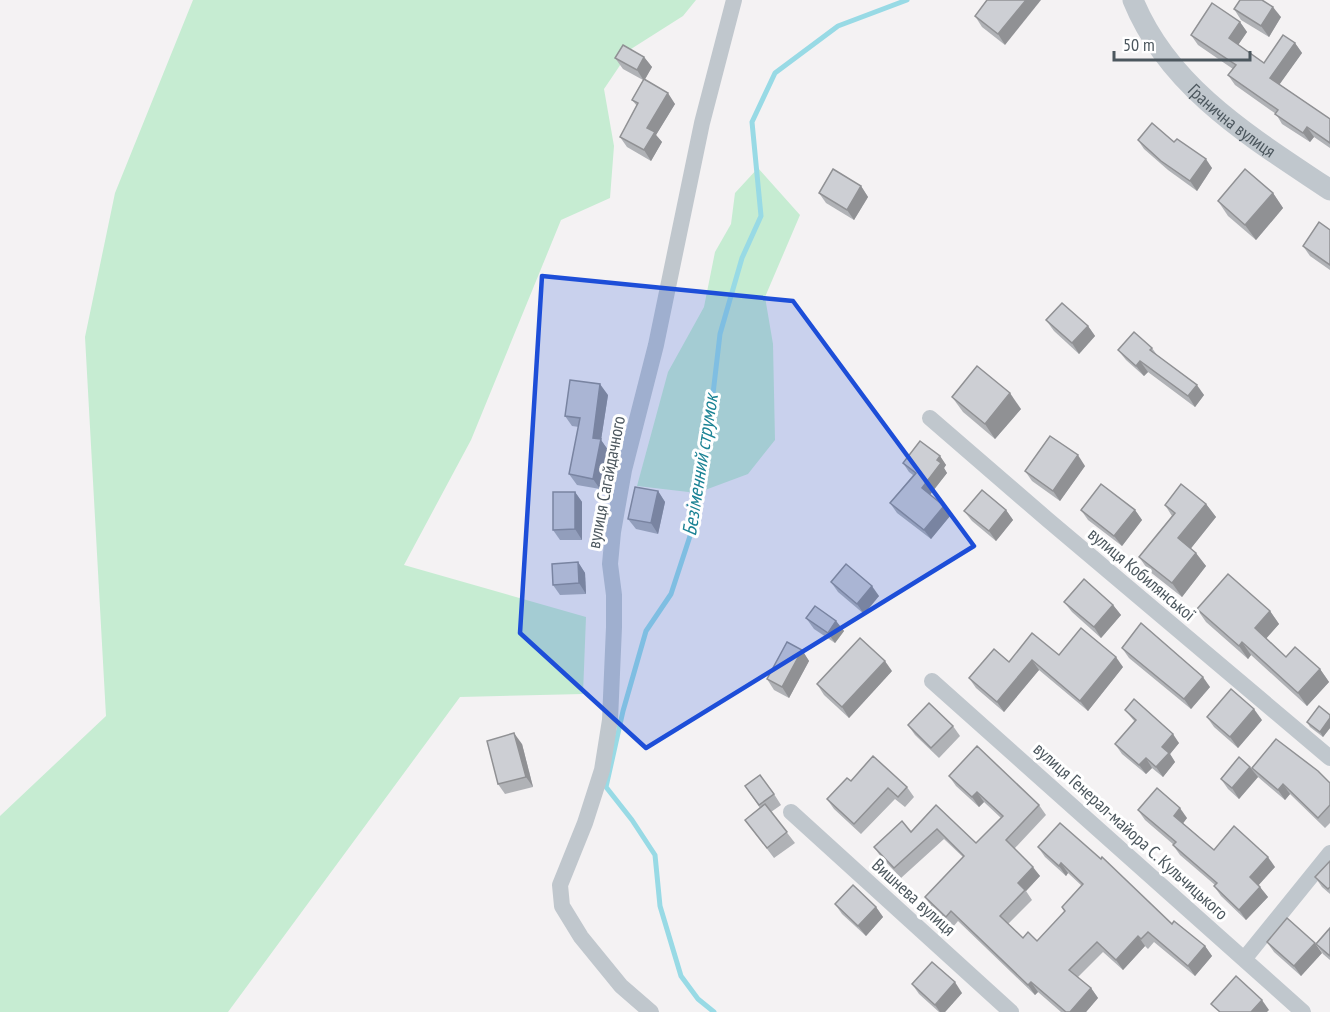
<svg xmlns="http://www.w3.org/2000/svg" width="1330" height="1012" viewBox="0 0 1330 1012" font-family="'PT Sans Narrow',sans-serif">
  <rect width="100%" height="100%" fill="#f4f2f3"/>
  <g fill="#c6ecd2">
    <polygon points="193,0 696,0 683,16 631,49 604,89 614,146 610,198 561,220 471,440 404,565 586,617 583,694 460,697 228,1012 0,1012 0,816 106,716 85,337 115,193"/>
    <polygon points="758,168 800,215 765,297 773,344 775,440 748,474 697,493 637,486 668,372 704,307 715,252 731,224 735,193"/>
  </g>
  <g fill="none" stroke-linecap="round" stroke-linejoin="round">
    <polyline stroke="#98dae5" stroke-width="5" points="714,1012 698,999 681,976 660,906 655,855 632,820 606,787 623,711 646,631 671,594 692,530 709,428 720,334 742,258 761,216 752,122 775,73 838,26 907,0"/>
    <g stroke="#c0c7cd" stroke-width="16">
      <polyline points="930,418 1048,520 1330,758"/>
      <polyline points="932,681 1303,1012"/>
      <polyline points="791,812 1011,1012"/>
      <polyline points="1245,958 1330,853"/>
      <polyline points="651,1012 621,986 581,937 562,906 560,885 585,823 602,770 610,720 614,627 614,595 610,564 613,532 624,470 656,345 702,123 734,0"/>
    </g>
    <path stroke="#c0c7cd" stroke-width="21" id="s1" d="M1133,0C1169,89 1254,139 1330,190"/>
  </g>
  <g fill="#b0b2b6">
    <polygon points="987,0 1005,45 982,27 975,16"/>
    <polygon points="1234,9 1281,17 1269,37 1241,20"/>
    <polygon points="1240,22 1247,32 1238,45 1264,63 1295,43 1302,53 1279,84 1330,119 1330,148 1314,137 1310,142 1282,124 1276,114 1235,85 1228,75 1233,69 1198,45 1191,35"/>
    <polygon points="644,57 652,67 645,79 675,104 656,135 662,142 651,161 627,147 620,137 637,106 632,100 643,80 623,69 615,58"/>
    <polygon points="1138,140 1174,142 1212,168 1197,191 1168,170 1144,149"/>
    <polygon points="861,186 868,197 854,220 826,203 819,193"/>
    <polygon points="1273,193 1283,208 1256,240 1228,216 1218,201"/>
    <polygon points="1330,230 1330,270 1310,256 1303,246"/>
    <polygon points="1046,320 1088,326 1095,336 1079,354 1054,331"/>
    <polygon points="1152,348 1157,355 1204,395 1195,407 1148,372 1144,376 1126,360 1118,350"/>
    <polygon points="608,395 601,440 608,450 600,489 577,485 569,474 579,427 572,426 565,416"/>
    <polygon points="952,397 1021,409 995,439 963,412"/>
    <polygon points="940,456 946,465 944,468 947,473 930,495 944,506 950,516 931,539 897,513 890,503 913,475 909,472 903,463"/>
    <polygon points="1085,466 1060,501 1032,481 1025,471"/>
    <polygon points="658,491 665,502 658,534 636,529 628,519"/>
    <polygon points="575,492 582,502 582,540 560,540 553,530"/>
    <polygon points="1206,504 1216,517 1191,548 1206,566 1182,597 1149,571 1139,557 1172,516 1165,505"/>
    <polygon points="1006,510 1013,520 996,541 972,521 964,511"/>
    <polygon points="1081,510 1135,510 1142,520 1122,546 1088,520"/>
    <polygon points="578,562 585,573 586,594 560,595 553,585"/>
    <polygon points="831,582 879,596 864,614 838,592"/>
    <polygon points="1064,602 1113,605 1121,615 1101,638 1072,612"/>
    <polygon points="1197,609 1270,611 1279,624 1266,638 1286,657 1320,669 1329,682 1307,706 1251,655 1248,659 1206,622"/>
    <polygon points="806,618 836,621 844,631 835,643 814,629"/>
    <polygon points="1122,648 1210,687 1191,709 1129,658"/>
    <polygon points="802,650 809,661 789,698 774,690 767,679"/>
    <polygon points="1059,655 1123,667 1088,711 1039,670 1004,712 976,688 969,678 1009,662"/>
    <polygon points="892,671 849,718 824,695 817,684"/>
    <polygon points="1125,710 1179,743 1170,754 1175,762 1163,777 1152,768 1146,774 1122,754 1115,744 1135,722"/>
    <polygon points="1330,715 1330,728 1323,737 1310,727 1307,722"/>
    <polygon points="1207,717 1262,720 1238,748 1214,727"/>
    <polygon points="908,725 953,726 960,736 939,758 915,735"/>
    <polygon points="522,744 533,787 505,794 498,784"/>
    <polygon points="1252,768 1330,783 1330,823 1325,828 1290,794 1285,800 1258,777 1239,799 1228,789 1221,779"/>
    <polygon points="949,776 1039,805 1046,815 1014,849 1040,876 1026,891 1032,900 1008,924 1023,938 1037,941 1065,912 1062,907 1082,886 1068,873 1066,876 1045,857 1038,847 1172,924 1205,946 1212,956 1195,976 1154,942 1148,949 1145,946 1123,970 1103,952 1078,977 1091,988 1098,998 1086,1012 1061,1012 1038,992 1035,995 958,921 953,927 932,907 925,897 963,857 944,839 901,878 881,857 874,847 911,832 936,805 976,843 1001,818 984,802 979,807 956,786"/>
    <polygon points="851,781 907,787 914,797 905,807 895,799 861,834 834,809 827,799"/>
    <polygon points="745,786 774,794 781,805 771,812 795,843 774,858 745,820 760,808"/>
    <polygon points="1138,810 1187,818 1183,823 1214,850 1275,867 1258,885 1268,897 1246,920 1221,896 1214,886 1215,885 1180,855 1173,845 1174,845 1145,820"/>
    <polygon points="1330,861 1330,894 1322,887 1315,877"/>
    <polygon points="835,904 876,907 883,917 866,936 842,914"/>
    <polygon points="1330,928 1330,960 1323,954 1316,944"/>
    <polygon points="1267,942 1322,953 1301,976 1274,952"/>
    <polygon points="912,984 962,993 945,1012 939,1012 919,994"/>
  </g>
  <g fill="#909194">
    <polygon points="1026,0 1041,0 1005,45 998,34"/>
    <polygon points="1273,7 1281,17 1269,37 1261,26"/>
    <polygon points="1240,22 1247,32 1236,48 1229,38"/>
    <polygon points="1295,43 1302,53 1277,88 1270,78"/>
    <polygon points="644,57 652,67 644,81 637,70"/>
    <polygon points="668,93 675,104 656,135 662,142 651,161 644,150 647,128"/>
    <polygon points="1307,127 1314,137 1310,142 1303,133"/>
    <polygon points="1206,159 1212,168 1197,191 1190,181"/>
    <polygon points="861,186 868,197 854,220 847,210"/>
    <polygon points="1273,193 1283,208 1256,240 1245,225"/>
    <polygon points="1088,326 1095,336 1079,354 1072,343"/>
    <polygon points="1140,361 1148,372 1144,376 1136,366"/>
    <polygon points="600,384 608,395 601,440 608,450 600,489 593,479 593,438"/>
    <polygon points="1197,385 1204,395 1195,407 1188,396"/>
    <polygon points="1010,393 1021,409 995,439 985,424"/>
    <polygon points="1078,455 1085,466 1060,501 1053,491"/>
    <polygon points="940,456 946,465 944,468 947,473 928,497 922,488 937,460"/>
    <polygon points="658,491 665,502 658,534 651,523"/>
    <polygon points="575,492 582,502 582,540 575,529"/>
    <polygon points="1206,504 1216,517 1188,552 1178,538"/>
    <polygon points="944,506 950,516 931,539 924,530"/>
    <polygon points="1006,510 1013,520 996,541 989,531"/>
    <polygon points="1135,510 1142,520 1122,546 1114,536"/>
    <polygon points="1196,553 1206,566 1182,597 1172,583"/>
    <polygon points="578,562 585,573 586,594 579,583"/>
    <polygon points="872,586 879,596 864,614 857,604"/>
    <polygon points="1113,605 1121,615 1101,638 1094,627"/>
    <polygon points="1270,611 1279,624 1264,641 1255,628"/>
    <polygon points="836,621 844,631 835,643 828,633"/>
    <polygon points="1242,642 1251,655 1248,659 1239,646"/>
    <polygon points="802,650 809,661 789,698 782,687"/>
    <polygon points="1116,657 1123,667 1088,711 1080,701"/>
    <polygon points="1032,660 1039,670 1004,712 997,702"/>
    <polygon points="885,661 892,671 849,718 842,707"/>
    <polygon points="1320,669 1329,682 1307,706 1298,693"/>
    <polygon points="1203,677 1210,687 1191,709 1184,699"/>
    <polygon points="1254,709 1262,720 1238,748 1230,737"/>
    <polygon points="1330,718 1330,728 1323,737 1320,732"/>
    <polygon points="514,733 522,744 533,787 526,777"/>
    <polygon points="1173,734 1179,743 1170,754 1175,762 1163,777 1156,767 1162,747"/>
    <polygon points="1146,758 1152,768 1146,774 1139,765"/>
    <polygon points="1250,767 1258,777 1239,799 1232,788"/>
    <polygon points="1283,784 1290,794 1285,800 1278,790"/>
    <polygon points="977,792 984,802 979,807 972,797"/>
    <polygon points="1180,808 1187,818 1181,826 1174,816"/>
    <polygon points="1268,857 1275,867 1257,887 1250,877"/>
    <polygon points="1061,863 1068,873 1066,876 1059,866"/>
    <polygon points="1033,867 1040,876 1026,891 1018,883"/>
    <polygon points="1260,887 1268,897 1246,920 1239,910"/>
    <polygon points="876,907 883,917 866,936 858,926"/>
    <polygon points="1138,936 1145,946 1123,970 1116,960"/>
    <polygon points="1315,943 1322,953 1301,976 1294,966"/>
    <polygon points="1205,946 1212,956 1195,976 1188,966"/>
    <polygon points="955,982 962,993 945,1012 940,1012 935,1005"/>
    <polygon points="1031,982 1038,992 1035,995 1028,985"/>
    <polygon points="1091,988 1098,998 1086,1012 1070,1012"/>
    <polygon points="1262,1000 1269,1010 1267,1012 1251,1012"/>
  </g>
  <g fill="#cdcfd4" stroke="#909194" stroke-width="1.5">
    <polygon points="987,0 1026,0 998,34 975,16"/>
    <polygon points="1240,0 1262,0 1273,7 1261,26 1234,9"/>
    <polygon points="1212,3 1240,22 1229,38 1264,63 1283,35 1295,43 1270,78 1330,119 1330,143 1307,127 1303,133 1275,114 1278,110 1228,75 1236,65 1191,35"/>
    <polygon points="623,45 644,57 637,70 615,58"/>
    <polygon points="644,79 668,93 647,128 655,132 644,150 620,137 638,103 632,100"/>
    <polygon points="1152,123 1174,142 1177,139 1206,159 1190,181 1161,161 1138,140"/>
    <polygon points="833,169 861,186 847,210 819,193"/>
    <polygon points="1245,169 1273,193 1245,225 1218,201"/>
    <polygon points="1319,222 1330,230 1330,265 1303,246"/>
    <polygon points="1062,303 1088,326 1072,343 1046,320"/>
    <polygon points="1134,332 1152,348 1150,350 1197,385 1188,396 1140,361 1136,366 1118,350"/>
    <polygon points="977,366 1010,393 985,424 952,397"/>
    <polygon points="570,380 600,384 593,438 601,439 593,479 569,474 580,418 565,416"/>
    <polygon points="1050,436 1078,455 1053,491 1025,471"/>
    <polygon points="920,441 940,456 937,460 941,463 922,488 944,506 924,530 890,503 916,473 903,463"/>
    <polygon points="1101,484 1135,510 1114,536 1081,510"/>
    <polygon points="1181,484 1206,504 1178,538 1196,553 1172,583 1139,557 1175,513 1165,505"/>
    <polygon points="635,487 658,491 651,523 628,519"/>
    <polygon points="982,490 1006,510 989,531 964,511"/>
    <polygon points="553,492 575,492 575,529 553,530"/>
    <polygon points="578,562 579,583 553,585 552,564"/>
    <polygon points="846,564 872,586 857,604 831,582"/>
    <polygon points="1228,574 1270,611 1255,628 1286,657 1295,647 1320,669 1298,693 1242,642 1239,646 1197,609"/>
    <polygon points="1084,579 1113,605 1094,627 1064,602"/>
    <polygon points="815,606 836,621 828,633 806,618"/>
    <polygon points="1141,623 1203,677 1184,699 1122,648"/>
    <polygon points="1081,628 1116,657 1080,701 1032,660 997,702 969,678 994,649 1009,662 1032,633 1059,655"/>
    <polygon points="860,638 885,661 842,707 817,684"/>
    <polygon points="787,642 802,650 782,687 767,679"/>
    <polygon points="1231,689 1254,709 1230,737 1207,717"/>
    <polygon points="1134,699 1173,734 1162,747 1169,753 1156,767 1146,758 1139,765 1115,744 1136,720 1125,710"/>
    <polygon points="929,703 953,726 931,748 908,725"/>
    <polygon points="1319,706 1330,715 1330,718 1320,732 1307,722"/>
    <polygon points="514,733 526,777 498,784 487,741"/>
    <polygon points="1276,739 1318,771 1330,783 1330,805 1318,818 1283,784 1278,790 1252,768"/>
    <polygon points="977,746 1039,805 1006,840 1033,867 1018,883 1025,890 1000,916 1023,938 1028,932 1037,941 1065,911 1062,907 1083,884 1061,863 1059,866 1038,847 1060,823 1101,859 1102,857 1172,924 1174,921 1205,946 1188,966 1148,932 1141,939 1138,936 1116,960 1097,942 1069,970 1091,988 1070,1012 1066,1012 1031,982 1028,985 951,911 946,917 925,897 964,856 937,829 894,868 874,847 902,821 911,832 936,805 976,843 1003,816 977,792 972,797 949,776"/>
    <polygon points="873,756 907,787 898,797 888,788 854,824 827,799 847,778 851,781"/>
    <polygon points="1239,757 1250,767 1232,788 1221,779"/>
    <polygon points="760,775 774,794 759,805 745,786"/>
    <polygon points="1157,788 1180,808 1174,816 1214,850 1234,826 1268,857 1250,877 1260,887 1239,910 1214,886 1217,883 1173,845 1176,842 1138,810"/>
    <polygon points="765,804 787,832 767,848 745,820"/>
    <polygon points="1330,861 1330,887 1328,889 1315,877"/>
    <polygon points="853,885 876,907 858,926 835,904"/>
    <polygon points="1287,918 1315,943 1294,966 1267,942"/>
    <polygon points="1330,928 1330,956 1316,944"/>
    <polygon points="932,962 955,982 935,1005 912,984"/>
    <polygon points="1236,976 1262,1000 1251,1012 1220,1012 1211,1004"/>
  </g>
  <path fill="#1d4ed8" fill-opacity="0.2" stroke="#1d4ed8" stroke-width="4.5" stroke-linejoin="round" d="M542,276L793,301L974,546L646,748L520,633Z"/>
  <g text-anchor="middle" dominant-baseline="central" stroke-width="6" stroke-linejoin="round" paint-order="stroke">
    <g font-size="18" fill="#4c575e" stroke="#fff">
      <text stroke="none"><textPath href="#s1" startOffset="158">Гранична вулиця</textPath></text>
      <text transform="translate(606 482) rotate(-79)">вулиця Сагайдачного</text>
      <text transform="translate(1142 574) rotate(40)">вулиця Кобилянської</text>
      <text transform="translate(1131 831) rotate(42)">вулиця Генерал-майора С. Кульчицького</text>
      <text transform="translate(914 897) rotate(42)">Вишнева вулиця</text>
    </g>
    <g font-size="20" font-style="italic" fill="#1a8294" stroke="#fff">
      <text transform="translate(700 465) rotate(-81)">Безіменний струмок</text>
    </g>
  </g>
  <path d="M1114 51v9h136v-9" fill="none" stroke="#4c575e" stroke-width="3"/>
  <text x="1123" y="51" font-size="18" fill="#4c575e" stroke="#ffffff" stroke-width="4.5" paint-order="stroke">50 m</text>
</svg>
